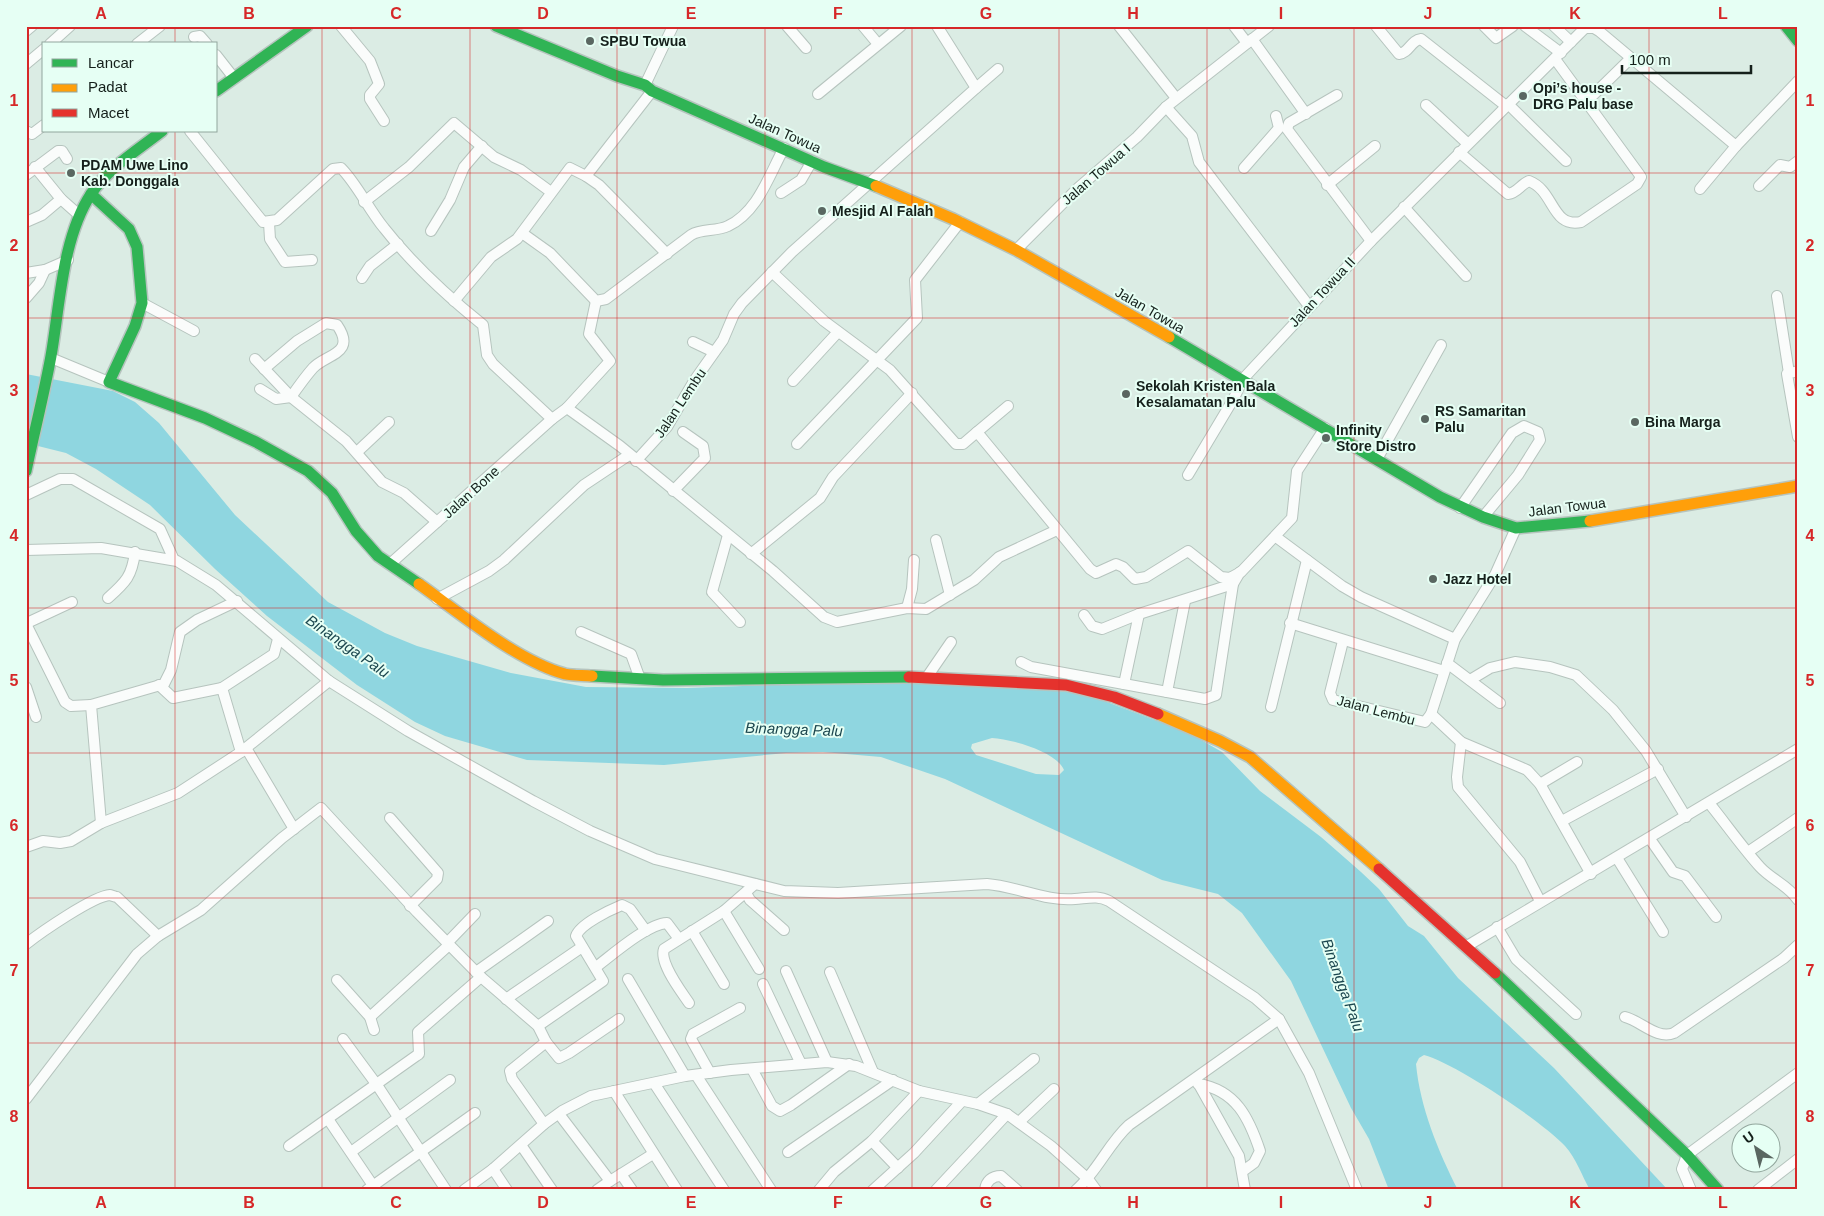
<svg xmlns="http://www.w3.org/2000/svg" width="1824" height="1216" viewBox="0 0 1824 1216" font-family="Helvetica,sans-serif">
  <rect width="100%" height="100%" fill="#dbece4"/>
  <path fill="#8fd6e0" fill-rule="evenodd" d="M26,374L113,391L135,402L159,423L235,515L328,602L385,633L417,646L511,673L586,687L687,688L912,680L1072,692L1099,699L1189,733L1222,752L1260,791L1321,837L1361,872L1379,889L1408,926L1424,936L1458,978L1554,1068L1668,1190H1590C1582,1176 1576,1158 1565,1146C1543,1122 1455,1063 1424,1055L1419,1058L1416,1064C1420,1107 1438,1151 1458,1190H1389L1369,1139L1351,1108L1291,981L1242,913L1218,894L1162,880L945,779L881,757L823,752L786,753L664,765L527,760L445,736L415,722L357,685L267,616L215,569L150,505L96,469L66,453L26,443ZM992,738C1011,739 1057,752 1064,770L1059,775L1036,774L976,755L971,748L972,744Z"/>
  <g fill="none" stroke-linecap="round" stroke-linejoin="round">
    <defs>
      <g id="street">
        <polyline points="341,26 370,61 379,84 370,95 370,99 384,121"/>
        <polyline points="787,26 806,48"/>
        <polyline points="863,26 878,44"/>
        <polyline points="1119,26 1176,98"/>
        <polyline points="1234,26 1247,43"/>
        <path d="M1376,26L1399,54C1409,53 1411,40 1421,39L1506,106"/>
        <polyline points="1484,26 1496,38 1513,26"/>
        <polyline points="1525,26 1561,53"/>
        <polyline points="1554,26 1571,42"/>
        <polyline points="26,31 32,26"/>
        <polyline points="194,37 200,36 207,44"/>
        <polyline points="1252,39 1306,114"/>
        <polyline points="50,44 70,26"/>
        <polyline points="137,44 160,26"/>
        <polyline points="216,55 234,78"/>
        <polyline points="26,64 44,49"/>
        <polyline points="645,85 673,26"/>
        <polyline points="976,88 998,69"/>
        <polyline points="818,94 901,26"/>
        <polyline points="1337,95 1289,123 1287,129 1371,241"/>
        <polyline points="1586,102 1631,58"/>
        <polyline points="1508,104 1566,161"/>
        <polyline points="1426,105 1467,143"/>
        <polyline points="1166,107 1192,136 1199,162 1309,306"/>
        <polyline points="26,131 32,134 44,125"/>
        <path d="M190,131L263,222L277,220L333,169L341,168C357,184 369,210 384,228C413,265 447,296 483,325L487,355L493,364L552,419L390,564"/>
        <path d="M1459,152L1508,194C1517,193 1521,184 1529,181C1555,191 1551,228 1581,222L1637,184L1641,177L1639,174L1555,59"/>
        <polyline points="35,167 61,199 79,215"/>
        <polyline points="1244,168 1279,128 1276,116"/>
        <polyline points="26,175 58,151 62,151 67,159"/>
        <polyline points="586,176 599,185 667,254"/>
        <polyline points="1327,185 1375,146"/>
        <polyline points="1759,186 1780,165 1790,167 1798,161"/>
        <polyline points="1700,189 1736,146"/>
        <polyline points="781,193 801,180 812,161"/>
        <polyline points="364,202 409,167 454,123 494,157 521,170 551,192"/>
        <polyline points="1404,207 1466,276"/>
        <polyline points="26,222 42,215 61,199"/>
        <polyline points="269,223 270,239 285,262 312,260"/>
        <polyline points="431,231 450,200 464,167 482,146"/>
        <path d="M522,233L550,253L596,301L606,299L691,235C702,228 716,232 728,226C758,212 769,175 784,148"/>
        <polyline points="1016,250 1078,188 1137,137 1166,107 1269,26"/>
        <polyline points="772,272 824,321 890,370 956,444 963,444 977,432 1090,569 1096,573 1116,564 1123,567 1135,579 1146,577 1188,551 1221,577 1230,578 1241,572 1292,518 1297,471 1325,428"/>
        <polyline points="26,273 45,270 68,260"/>
        <polyline points="362,278 370,266 398,244"/>
        <polyline points="1777,296 1789,373"/>
        <polyline points="26,298 39,283 45,270"/>
        <polyline points="454,301 491,257 517,239 570,168 586,176 652,91"/>
        <polyline points="142,303 194,331"/>
        <polyline points="693,342 714,352"/>
        <polyline points="51,358 109,382"/>
        <polyline points="255,359 291,397 276,399 260,389"/>
        <path d="M264,369L297,341L326,323L337,325C357,354 326,354 313,368C305,377 298,387 291,397L346,441L382,482L404,493L437,522"/>
        <polyline points="1798,371 1787,374 1798,437"/>
        <polyline points="793,381 838,332"/>
        <polyline points="567,408 610,361 589,334 596,301"/>
        <polyline points="552,419 567,408 620,446 773,571 824,617 837,622 907,608 926,609 974,580 999,557 1057,530"/>
        <polyline points="977,432 1008,406"/>
        <polyline points="797,444 917,318 915,280 960,222"/>
        <polyline points="357,452 389,422"/>
        <polyline points="1377,459 1441,345"/>
        <polyline points="636,461 667,427 694,381 723,340 734,314 742,303 792,252 976,88 937,26"/>
        <polyline points="1188,475 1234,398 1243,379 1371,241 1585,28 1594,28 1599,31 1736,146 1798,81"/>
        <polyline points="673,491 705,458 703,446 683,432"/>
        <polyline points="26,495 60,479 73,479 160,529 174,560"/>
        <polyline points="1460,508 1512,433 1524,426 1538,432 1540,440 1518,475 1483,517"/>
        <polyline points="728,535 712,592 740,622"/>
        <polyline points="1276,537 1342,586 1361,597 1455,639"/>
        <polyline points="936,540 950,595"/>
        <path d="M26,550L101,548L177,561L216,585L329,681L408,731L533,801L590,831L655,859L784,891L838,893L987,884C1016,886 1047,902 1075,899C1088,898 1098,895 1109,901L1255,998L1279,1019L1309,1073L1357,1190"/>
        <polyline points="751,554 820,498 833,477 912,393"/>
        <path d="M108,598C126,582 132,576 135,552"/>
        <polyline points="437,599 489,571 504,560 584,485 629,455"/>
        <polyline points="907,608 912,589 914,560"/>
        <polyline points="1139,614 1124,684 1205,699 1216,695 1233,584 1240,572"/>
        <polyline points="1084,615 1092,626 1102,629 1139,614 1233,584"/>
        <polyline points="27,623 72,602"/>
        <polyline points="1290,623 1444,671"/>
        <polyline points="26,624 65,702 71,706 91,705"/>
        <polyline points="581,632 631,654 640,679"/>
        <polyline points="1343,641 1330,693 1333,700 1425,722 1431,714 1455,639 1495,575 1516,528"/>
        <polyline points="1021,662 1031,667 1124,684"/>
        <polyline points="1447,663 1500,703"/>
        <polyline points="927,677 951,642"/>
        <polyline points="1470,680 1490,668 1515,662 1550,667 1576,675 1613,710 1646,751 1686,817"/>
        <polyline points="159,685 173,698 222,688 241,752"/>
        <polyline points="26,687 36,717"/>
        <polyline points="222,688 274,654 278,639"/>
        <polyline points="1167,692 1185,601"/>
        <polyline points="1271,707 1307,560"/>
        <polyline points="1431,714 1461,742 1527,770 1540,784 1591,874"/>
        <polyline points="1461,742 1457,777 1458,787 1520,862 1540,901"/>
        <polyline points="246,748 294,829"/>
        <polyline points="1540,784 1577,762"/>
        <path d="M1709,803C1726,824 1742,847 1760,867C1772,880 1788,885 1798,900"/>
        <polyline points="390,818 438,873 437,879 410,906"/>
        <polyline points="1562,821 1658,769"/>
        <polyline points="101,823 91,705 164,684 171,670 180,632 197,620 237,601"/>
        <polyline points="1650,839 1673,872 1685,876 1716,917"/>
        <polyline points="26,847 43,841 60,843 71,841 101,823 178,793 241,752 329,681"/>
        <polyline points="1748,852 1798,818"/>
        <polyline points="1617,858 1663,932"/>
        <polyline points="746,893 750,900 784,930"/>
        <polyline points="724,911 759,969"/>
        <polyline points="1497,927 1516,959 1576,1014"/>
        <polyline points="692,931 724,984"/>
        <polyline points="447,943 475,914"/>
        <path d="M26,944C40,933 93,896 110,895C110,895 116,897 117,897L158,936"/>
        <polyline points="1467,946 1798,749"/>
        <path d="M596,967C612,955 647,924 667,923L679,939"/>
        <polyline points="786,971 827,1062"/>
        <polyline points="476,972 548,921"/>
        <polyline points="830,972 873,1072"/>
        <polyline points="628,979 685,1076"/>
        <polyline points="337,980 370,1017 449,945"/>
        <polyline points="763,984 801,1064"/>
        <polyline points="506,999 582,947"/>
        <path d="M689,1003C681,991 659,963 664,949L724,911L755,884"/>
        <polyline points="370,1017 374,1030"/>
        <path d="M1625,1017C1641,1021 1657,1040 1674,1033L1784,958L1798,945"/>
        <path d="M538,1026L603,981L576,936C580,924 610,910 622,905L630,909L646,931"/>
        <polyline points="343,1039 377,1085 446,1190"/>
        <polyline points="752,1069 772,1106 780,1111 791,1105 849,1064"/>
        <polyline points="710,1073 691,1039 693,1034 740,1008"/>
        <polyline points="696,1075 771,1190"/>
        <polyline points="1197,1081 1239,1156 1245,1190"/>
        <polyline points="654,1083 724,1190"/>
        <path d="M1198,1084C1236,1090 1249,1118 1260,1151L1254,1163L1243,1171"/>
        <polyline points="614,1091 677,1190"/>
        <polyline points="26,1099 137,954 158,936 201,910 282,838 321,808 417,912 481,977 538,1026 546,1042 559,1058 569,1053 619,1019"/>
        <polyline points="978,1104 1034,1059"/>
        <polyline points="559,1114 610,1181 653,1154"/>
        <polyline points="328,1119 376,1190"/>
        <polyline points="1019,1122 1054,1089"/>
        <polyline points="544,1124 512,1079 510,1071 546,1042"/>
        <polyline points="872,1141 898,1168"/>
        <polyline points="521,1145 552,1190"/>
        <polyline points="289,1146 416,1056 419,1054 418,1032 481,977"/>
        <polyline points="351,1152 450,1080"/>
        <polyline points="788,1152 893,1080"/>
        <polyline points="493,1169 507,1190"/>
        <polyline points="621,1174 632,1190"/>
        <polyline points="367,1190 475,1113"/>
        <polyline points="464,1190 493,1169 544,1124 562,1111 591,1096 685,1076 731,1070 827,1062 856,1066 919,1091 978,1104 1007,1114 1051,1146 1088,1179 1096,1190"/>
        <polyline points="597,1190 610,1181"/>
        <polyline points="819,1190 834,1172 872,1141 919,1091"/>
        <polyline points="873,1190 914,1153 962,1101"/>
        <polyline points="936,1190 1007,1114"/>
        <path d="M985,1190C986,1181 992,1176 1001,1176L1017,1190"/>
        <path d="M1076,1190C1098,1171 1108,1144 1129,1125L1279,1019"/>
        <polyline points="1691,1190 1682,1169 1687,1155 1798,1073"/>
        <polyline points="1758,1190 1798,1159"/>
      </g>
      <g id="fast">
        <polyline points="496,26 617,76 645,85 652,91 824,167 876,186"/>
        <polyline points="1786,26 1798,41"/>
        <polyline points="216,91 307,26"/>
        <polyline points="91,194 129,229 137,247 142,303 135,326 109,382 205,418 256,442 308,471 332,493 356,531 378,556 419,584"/>
        <polyline points="1169,337 1440,497 1483,517 1516,528 1590,521"/>
        <path d="M26,471C34,433 44,394 51,356C60,305 62,238 91,194C108,168 138,150 162,131"/>
        <polyline points="592,676 663,680 909,677"/>
        <polyline points="1495,973 1687,1155 1718,1190"/>
      </g>
      <g id="slow">
        <polyline points="876,186 953,219 1016,250 1169,337"/>
        <polyline points="1590,521 1798,486"/>
        <path d="M419,584C460,613 517,661 565,674C574,676 584,675 592,676"/>
        <polyline points="1158,714 1220,741 1250,757 1379,869"/>
      </g>
      <g id="jam">
        <polyline points="909,677 1066,685 1114,697 1158,714"/>
        <polyline points="1379,869 1495,973"/>
      </g>
    </defs>
    <use href="#street" stroke="#b6c4be" stroke-width="12"/>
    <use href="#fast" stroke="#b6c4be" stroke-width="14"/>
    <use href="#slow" stroke="#b6c4be" stroke-width="14"/>
    <use href="#jam" stroke="#b6c4be" stroke-width="14"/>
    <use href="#street" stroke="#fafcfb" stroke-width="10"/>
    <use href="#fast" stroke="#30b455" stroke-width="11"/>
    <use href="#slow" stroke="#ff9f0a" stroke-width="11"/>
    <use href="#jam" stroke="#e5322d" stroke-width="11"/>
  </g>
  <path fill="none" stroke="#d62828" stroke-width="1" stroke-opacity="0.55" d="M175,26V44M322,26V1190M470,26V1190M617,26V1190M765,26V1190M912,26V1190M1059,26V1190M1207,26V1190M1354,26V1190M1502,26V1190M1649,26V1190M175,131V1190M26,173H1798M26,318H1798M26,463H1798M26,608H1798M26,753H1798M26,898H1798M26,1043H1798"/>
  <g fill="#5a6761" stroke="#e6fff4" stroke-width="2">
    <circle cx="590" cy="41" r="5"/>
    <circle cx="1523" cy="96" r="5"/>
    <circle cx="71" cy="173" r="5"/>
    <circle cx="822" cy="211" r="5"/>
    <circle cx="1126" cy="394" r="5"/>
    <circle cx="1425" cy="419" r="5"/>
    <circle cx="1635" cy="422" r="5"/>
    <circle cx="1326" cy="438" r="5"/>
    <circle cx="1433" cy="579" r="5"/>
  </g>
  <g text-anchor="middle" dominant-baseline="central" stroke-width="4" stroke-linejoin="round" paint-order="stroke">
    <g font-size="14" font-weight="bold" fill="#15201b" stroke="#e6fff4" text-anchor="start">
      <text x="600" y="41">SPBU Towua</text>
      <text x="1533" y="88">Opi’s house -<tspan x="1533" dy="16">DRG Palu base</tspan></text>
      <text x="81" y="165">PDAM Uwe Lino<tspan x="81" dy="16">Kab. Donggala</tspan></text>
      <text x="832" y="211">Mesjid Al Falah</text>
      <text x="1136" y="386">Sekolah Kristen Bala<tspan x="1136" dy="16">Kesalamatan Palu</tspan></text>
      <text x="1435" y="411">RS Samaritan<tspan x="1435" dy="16">Palu</tspan></text>
      <text x="1645" y="422">Bina Marga</text>
      <text x="1336" y="430">Infinity<tspan x="1336" dy="16">Store Distro</tspan></text>
      <text x="1443" y="579">Jazz Hotel</text>
    </g>
    <g font-size="14" fill="#15201b" stroke="#e6fff4">
      <text transform="translate(785 133) rotate(24)">Jalan Towua</text>
      <text transform="translate(1096 174) rotate(-41)">Jalan Towua I</text>
      <text transform="translate(1322 292) rotate(-47)">Jalan Towua II</text>
      <text transform="translate(1150 310) rotate(30)">Jalan Towua</text>
      <text transform="translate(680 403) rotate(-56)">Jalan Lembu</text>
      <text transform="translate(471 492) rotate(-42)">Jalan Bone</text>
      <text transform="translate(1567 507) rotate(-7)">Jalan Towua</text>
      <text transform="translate(1376 710) rotate(15)">Jalan Lembu</text>
    </g>
    <g font-size="15" font-style="italic" fill="#1b464e" stroke="#e6fff4">
      <text transform="translate(348 646) rotate(35)">Binangga Palu</text>
      <text transform="translate(794 729) rotate(2)">Binangga Palu</text>
      <text transform="translate(1343 985) rotate(70)">Binangga Palu</text>
    </g>
  </g>
  <rect width="1824" height="1216" fill="none" stroke="#e6fff4" stroke-width="55"/>
  <rect x="42" y="42" width="175" height="90" fill="#e6fff4" stroke="#92a69d"/>
  <rect x="52" y="59" width="25" height="8" fill="#30b455" stroke="#92a69d"/>
  <text x="88" y="68" font-size="15" fill="#15201b">Lancar</text>
  <rect x="52" y="84" width="25" height="8" fill="#ff9f0a" stroke="#92a69d"/>
  <text x="88" y="92" font-size="15" fill="#15201b">Padat</text>
  <rect x="52" y="109" width="25" height="8" fill="#e5322d" stroke="#92a69d"/>
  <text x="88" y="118" font-size="15" fill="#15201b">Macet</text>
  <g transform="translate(1756 1148) rotate(325)"><circle r="24" fill="#e6fff4" stroke="#92a69d"/>
  <path d="M0-4L9 19L0 12L-9 19Z" fill="#5a6761"/>
  <text y="-8" font-size="14" font-weight="bold" text-anchor="middle" fill="#15201b">U</text>
  </g>
  <path d="M1622 65v8h129v-8" fill="none" stroke="#15201b" stroke-width="2.5"/>
  <text x="1629" y="65" font-size="15" fill="#15201b" stroke="#e6fff4" stroke-width="4" paint-order="stroke">100 m</text>
  <rect x="28" y="28" width="1768" height="1160" fill="none" stroke="#d62828" stroke-width="2"/>
  <g font-size="16" text-anchor="middle" font-weight="bold" fill="#d62828">
    <text x="101" y="19">A</text>
    <text x="249" y="19">B</text>
    <text x="396" y="19">C</text>
    <text x="543" y="19">D</text>
    <text x="691" y="19">E</text>
    <text x="838" y="19">F</text>
    <text x="986" y="19">G</text>
    <text x="1133" y="19">H</text>
    <text x="1281" y="19">I</text>
    <text x="1428" y="19">J</text>
    <text x="1575" y="19">K</text>
    <text x="1723" y="19">L</text>
    <text x="14" y="106">1</text>
    <text x="1810" y="106">1</text>
    <text x="14" y="251">2</text>
    <text x="1810" y="251">2</text>
    <text x="14" y="396">3</text>
    <text x="1810" y="396">3</text>
    <text x="14" y="541">4</text>
    <text x="1810" y="541">4</text>
    <text x="14" y="686">5</text>
    <text x="1810" y="686">5</text>
    <text x="14" y="831">6</text>
    <text x="1810" y="831">6</text>
    <text x="14" y="976">7</text>
    <text x="1810" y="976">7</text>
    <text x="14" y="1122">8</text>
    <text x="1810" y="1122">8</text>
    <text x="101" y="1208">A</text>
    <text x="249" y="1208">B</text>
    <text x="396" y="1208">C</text>
    <text x="543" y="1208">D</text>
    <text x="691" y="1208">E</text>
    <text x="838" y="1208">F</text>
    <text x="986" y="1208">G</text>
    <text x="1133" y="1208">H</text>
    <text x="1281" y="1208">I</text>
    <text x="1428" y="1208">J</text>
    <text x="1575" y="1208">K</text>
    <text x="1723" y="1208">L</text>
  </g>
</svg>
